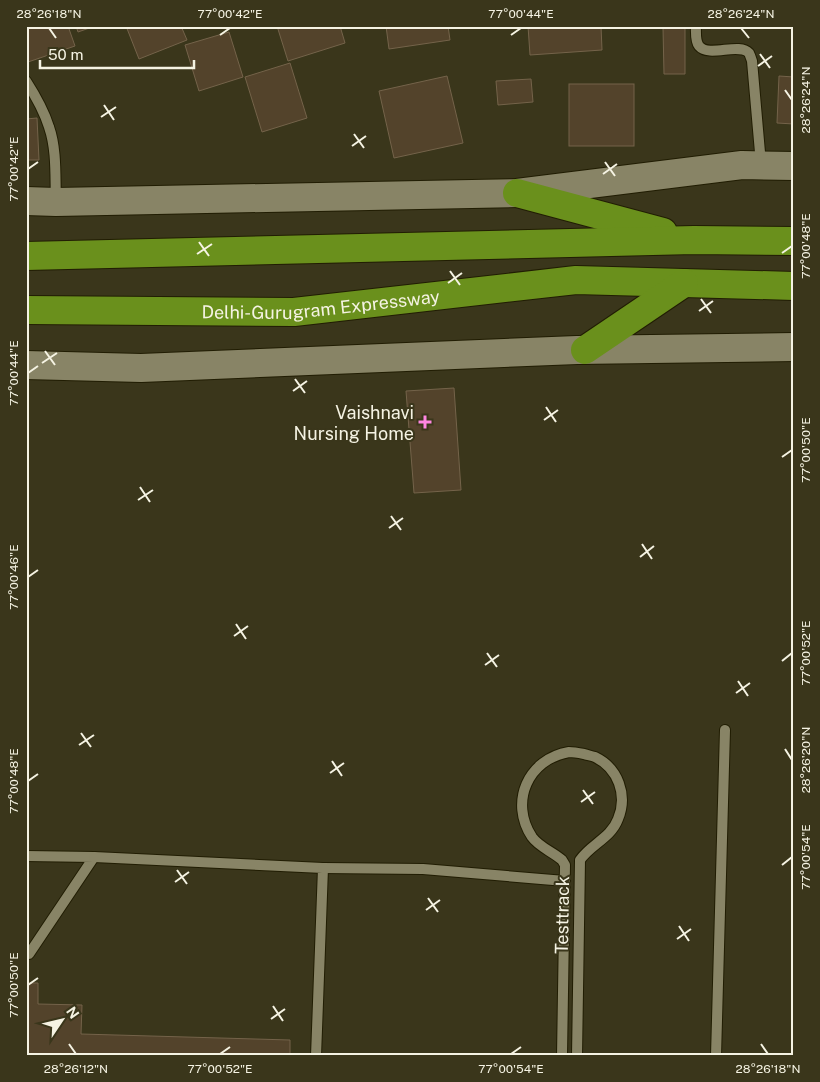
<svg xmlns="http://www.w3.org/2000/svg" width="820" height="1082" viewBox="0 0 820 1082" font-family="'Public Sans',sans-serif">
  <rect width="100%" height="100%" fill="#3a361b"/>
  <g fill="#53432b" stroke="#74634a">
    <polygon points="26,26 68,26 75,46 28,62 26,57"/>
    <polygon points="76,26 95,26 78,32"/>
    <polygon points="126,26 181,26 187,40 139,59"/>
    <polygon points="277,26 340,26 345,43 288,61"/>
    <polygon points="386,26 448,26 450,40 389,49"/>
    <polygon points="528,26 601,26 602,50 530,55"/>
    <polygon points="663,28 685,28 685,74 664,74"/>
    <polygon points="229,32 243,77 199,91 185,45"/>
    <polygon points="290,63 307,118 262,132 245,77"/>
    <polygon points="447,76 463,143 394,158 379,91"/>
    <polygon points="779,76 794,77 794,124 777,123"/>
    <polygon points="531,79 533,102 498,105 496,81"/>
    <rect x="569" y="84" width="65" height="62"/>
    <polygon points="37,118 39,160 26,160 26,119"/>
    <polygon points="454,388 461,490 414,493 406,391"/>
    <polygon points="26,983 38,983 38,1004 82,1005 81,1034 290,1040 290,1056 26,1056"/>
  </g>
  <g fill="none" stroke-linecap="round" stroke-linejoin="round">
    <defs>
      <g id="lane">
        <path d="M696,26C696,32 695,41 699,46C709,58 739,42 749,53C750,55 751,58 752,61L761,164"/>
        <path d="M26,81C35,95 44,111 49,127C57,150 55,177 56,202"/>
        <polyline points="26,856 94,857 29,954 26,954"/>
        <polyline points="94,857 323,868 316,1056"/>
        <polyline points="323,868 423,869 565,881"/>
        <path d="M562,1056L565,865L562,860C553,852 539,847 532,837C509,802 528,759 569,752C574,752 579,753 584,754C587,755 592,756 595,757C618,768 628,795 618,819C611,838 591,844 580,860L577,1056"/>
        <polyline points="716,1056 725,730"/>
      </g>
      <g id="secondary">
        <polyline points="26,201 56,202 517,193 742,165 794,166"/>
        <polyline points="26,365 141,368 577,350 794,347"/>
      </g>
      <g id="highway">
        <polyline points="517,193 663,232"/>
        <polyline points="26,256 694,240 794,241"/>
        <path id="s1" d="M26,310L294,312L576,280L794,286"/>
        <polyline points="585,350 684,283"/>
      </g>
    </defs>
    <use href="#lane" stroke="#211d03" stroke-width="12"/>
    <use href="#secondary" stroke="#211d03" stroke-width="30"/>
    <use href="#highway" stroke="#211d03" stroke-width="30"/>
    <use href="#lane" stroke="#888466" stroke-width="10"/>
    <use href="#secondary" stroke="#888466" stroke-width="28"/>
    <use href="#highway" stroke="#6a901c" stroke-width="28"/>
  </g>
  <path fill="none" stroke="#f5f3e3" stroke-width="2" d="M49,28L56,38M741,28L749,38M220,35L230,28M511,35L521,28M760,54L770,68M758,66L772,56M785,90L792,100M104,105L114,120M101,117L116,107M354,134L364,148M352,146L366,136M605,162L615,176M28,169L38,162M603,174L617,164M199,242L209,256M782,253L792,246M197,254L212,244M450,271L460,285M448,283L462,273M701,299L711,313M699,311L713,301M45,351L55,365M42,363L57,353M28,373L38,366M295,379L305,393M293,391L307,381M546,407L556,422M544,420L558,410M782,457L792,450M140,487L150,502M138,500L153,490M391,516L401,530M389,528L403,518M642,544L652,559M640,557L654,546M28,577L38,570M236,624L246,639M234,636L248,626M487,653L497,667M782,661L792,653M485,665L499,655M738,681L748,696M736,693L750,683M81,733L91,747M79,745L94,735M785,749L792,760M332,761L342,776M330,773L344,763M28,781L38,774M583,790L593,804M581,802L595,792M782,865L792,857M177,870L187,884M175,882L189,872M428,898L438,912M426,910L440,900M679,926L689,941M677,939L691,929M28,985L38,978M273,1006L283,1021M271,1019L285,1009M69,1044L76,1054M761,1044L768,1054M220,1054L230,1047M511,1054L521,1047"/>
  <path fill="#fe86e1" stroke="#3a361b" stroke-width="2" d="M422.5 414.5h5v5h5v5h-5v5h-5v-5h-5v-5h5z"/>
  <g text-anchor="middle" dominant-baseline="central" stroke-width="4" stroke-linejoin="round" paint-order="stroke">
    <g font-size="18" fill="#f5f3e3" stroke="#3a361b">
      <text stroke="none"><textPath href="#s1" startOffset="295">Delhi-Gurugram Expressway</textPath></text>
      <text transform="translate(562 915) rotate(-89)">Testtrack</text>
    </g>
    <g font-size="18" fill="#f5f3e3" stroke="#3a361b" text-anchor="end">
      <text x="414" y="412">Vaishnavi<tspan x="414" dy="21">Nursing Home</tspan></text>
    </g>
  </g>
  <rect width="820" height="1082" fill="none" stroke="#3a361b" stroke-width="55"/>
  <g transform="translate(62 1020) rotate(55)" stroke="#3a361b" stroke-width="4" paint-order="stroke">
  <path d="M0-4L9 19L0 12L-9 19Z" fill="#f5f3e3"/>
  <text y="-8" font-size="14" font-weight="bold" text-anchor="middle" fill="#f5f3e3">N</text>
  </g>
  <path d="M40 60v8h154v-8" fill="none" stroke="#f5f3e3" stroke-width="2.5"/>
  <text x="48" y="60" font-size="15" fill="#f5f3e3" stroke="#3a361b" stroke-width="4" paint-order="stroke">50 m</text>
  <rect x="28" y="28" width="764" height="1026" fill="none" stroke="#f5f3e3" stroke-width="2"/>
  <g font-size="12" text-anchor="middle" fill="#f5f3e3">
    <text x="49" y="18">28°26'18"N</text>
    <text x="230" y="18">77°00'42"E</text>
    <text x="521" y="18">77°00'44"E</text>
    <text x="741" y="18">28°26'24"N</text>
    <text transform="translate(806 100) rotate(-90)" y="4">28°26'24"N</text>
    <text transform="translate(14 169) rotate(-90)" y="4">77°00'42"E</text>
    <text transform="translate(806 246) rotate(-90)" y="4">77°00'48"E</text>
    <text transform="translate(14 373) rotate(-90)" y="4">77°00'44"E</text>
    <text transform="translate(806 450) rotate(-90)" y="4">77°00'50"E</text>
    <text transform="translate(14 577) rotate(-90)" y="4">77°00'46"E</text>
    <text transform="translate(806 653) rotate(-90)" y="4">77°00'52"E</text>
    <text transform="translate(806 760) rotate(-90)" y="4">28°26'20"N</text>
    <text transform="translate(14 781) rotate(-90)" y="4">77°00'48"E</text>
    <text transform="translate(806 857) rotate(-90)" y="4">77°00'54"E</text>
    <text transform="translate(14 985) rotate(-90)" y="4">77°00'50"E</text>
    <text x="76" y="1073">28°26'12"N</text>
    <text x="220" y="1073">77°00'52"E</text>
    <text x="511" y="1073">77°00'54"E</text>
    <text x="768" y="1073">28°26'18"N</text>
  </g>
</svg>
